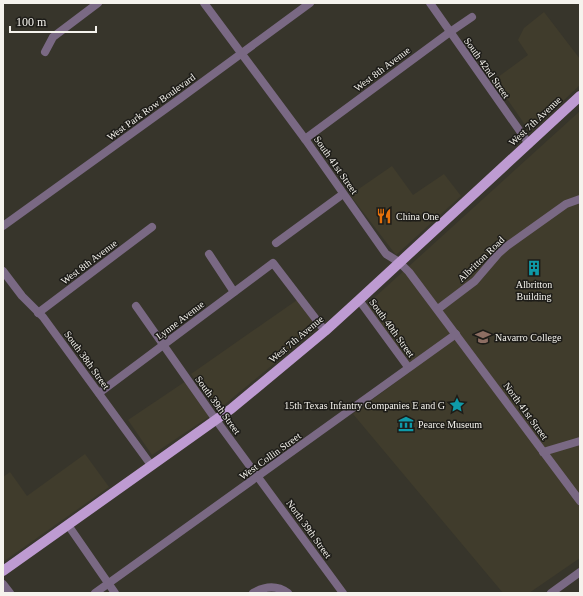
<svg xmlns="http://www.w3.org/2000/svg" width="583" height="596" viewBox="0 0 583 596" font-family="Georgia,serif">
  <rect width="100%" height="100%" fill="#37352b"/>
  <g fill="#403c2c">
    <polygon points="544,12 580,59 580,85 530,132 494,80 528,55 518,40 524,28"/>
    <polygon points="580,111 580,558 529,593 503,593 353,414 411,371 364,307"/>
    <polygon points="392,166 413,195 444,174 461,196 396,255 350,195"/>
    <polygon points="297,300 317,324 316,329 218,410 191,374"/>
    <polygon points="186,381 210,416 152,455 128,420"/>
    <polygon points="85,454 109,487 3,562 3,477 10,472 27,496"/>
  </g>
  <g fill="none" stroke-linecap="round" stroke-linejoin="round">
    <g stroke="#7a6984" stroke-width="8">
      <polyline points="204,3 305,139 386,254 399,262 409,272 580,501"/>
      <polyline points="430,3 529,144"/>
      <polyline points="45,52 53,37 98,3"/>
      <polyline points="305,139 450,32 472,17"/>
      <polyline points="3,226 178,100 310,3"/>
      <polyline points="276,243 343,194"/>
      <polyline points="209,254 234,292"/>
      <polyline points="3,271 22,296 43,317 151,465"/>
      <polyline points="359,300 408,367"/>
      <polyline points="136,306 216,420 343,593"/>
      <polyline points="438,309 475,281 499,253 507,246 566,204 580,199"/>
      <polyline points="38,313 152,227"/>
      <polyline points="99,393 273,263 325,331"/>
      <polyline points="543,452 580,441"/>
      <polyline points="68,525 115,593"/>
      <polyline points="3,584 10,593"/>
      <polyline points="95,593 456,334"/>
      <path d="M253,593C265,586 277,585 288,593"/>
      <polyline points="551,593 580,572"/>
    </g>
    <polyline stroke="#be9bd2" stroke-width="10" points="3,571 231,409 325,331 359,300 580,96"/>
  </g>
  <defs>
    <symbol id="restaurant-bare" viewBox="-9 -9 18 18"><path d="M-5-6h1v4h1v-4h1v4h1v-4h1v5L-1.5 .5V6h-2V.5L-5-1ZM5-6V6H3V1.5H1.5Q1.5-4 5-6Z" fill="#e8710a" stroke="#1d1c18" stroke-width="2.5" paint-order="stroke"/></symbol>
    <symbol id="building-bare" viewBox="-9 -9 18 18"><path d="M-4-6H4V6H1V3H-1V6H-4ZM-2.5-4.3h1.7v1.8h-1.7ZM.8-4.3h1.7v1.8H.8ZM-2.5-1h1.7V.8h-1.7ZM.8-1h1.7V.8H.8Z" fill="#0f9aa8" stroke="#1d1c18" stroke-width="2.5" paint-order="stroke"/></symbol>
    <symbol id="university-bare" viewBox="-9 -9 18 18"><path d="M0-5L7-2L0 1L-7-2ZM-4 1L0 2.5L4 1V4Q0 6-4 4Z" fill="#8d6e63" stroke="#1d1c18" stroke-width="2.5" paint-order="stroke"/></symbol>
    <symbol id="sight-bare" viewBox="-9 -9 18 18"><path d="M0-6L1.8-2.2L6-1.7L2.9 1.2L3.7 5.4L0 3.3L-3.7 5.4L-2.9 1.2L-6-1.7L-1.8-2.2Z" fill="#0f9aa8" stroke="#1d1c18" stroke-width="2.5" paint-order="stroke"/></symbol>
    <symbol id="museum-bare" viewBox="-9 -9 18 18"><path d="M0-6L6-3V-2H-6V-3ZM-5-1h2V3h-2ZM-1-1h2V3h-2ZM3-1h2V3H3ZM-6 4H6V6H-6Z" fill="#0f9aa8" stroke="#1d1c18" stroke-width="2.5" paint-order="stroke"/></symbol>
  </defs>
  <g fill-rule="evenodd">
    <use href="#restaurant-bare" x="373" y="205" width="22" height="22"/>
    <use href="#building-bare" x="523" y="257" width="22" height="22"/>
    <use href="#university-bare" x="472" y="326" width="22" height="22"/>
    <use href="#sight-bare" x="446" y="394" width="22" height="22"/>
    <use href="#museum-bare" x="395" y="413" width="22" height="22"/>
  </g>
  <g text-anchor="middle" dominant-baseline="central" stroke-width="3" stroke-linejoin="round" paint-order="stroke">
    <g font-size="10" fill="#f5f3ed" stroke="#1d1c18">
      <text transform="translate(487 68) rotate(55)">South 42nd Street</text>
      <text transform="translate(382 69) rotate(-37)">West 8th Avenue</text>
      <text transform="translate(151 107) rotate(-36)">West Park Row Boulevard</text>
      <text transform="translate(535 121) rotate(-43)">West 7th Avenue</text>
      <text transform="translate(336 165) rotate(55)">South 41st Street</text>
      <text transform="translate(481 259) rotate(-44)">Albritton Road</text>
      <text transform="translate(89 262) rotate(-37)">West 8th Avenue</text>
      <text transform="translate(180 320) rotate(-37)">Lynne Avenue</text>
      <text transform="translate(392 328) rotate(54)">South 40th Street</text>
      <text transform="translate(296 339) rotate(-40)">West 7th Avenue</text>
      <text transform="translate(87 360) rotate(54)">South 38th Street</text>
      <text transform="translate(218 405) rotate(54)">South 39th Street</text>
      <text transform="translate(526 411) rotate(54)">North 41st Street</text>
      <text transform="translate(270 456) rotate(-36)">West Collin Street</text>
      <text transform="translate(309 529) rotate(54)">North 39th Street</text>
    </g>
    <g font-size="10" fill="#f5f3ed" stroke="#1d1c18" text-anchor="start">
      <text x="396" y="216">China One</text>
      <text x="534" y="284" text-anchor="middle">Albritton<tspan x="534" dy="12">Building</tspan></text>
      <text x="495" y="337">Navarro College</text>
      <text x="445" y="405" text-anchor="end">15th Texas Infantry Companies E and G</text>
      <text x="418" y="424">Pearce Museum</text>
    </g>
  </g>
  <rect width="583" height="596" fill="none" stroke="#f5f3ed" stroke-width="8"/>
  <path d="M10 26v6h86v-6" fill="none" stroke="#f5f3ed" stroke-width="2"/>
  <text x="16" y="26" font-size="12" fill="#f5f3ed" stroke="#1d1c18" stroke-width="3" paint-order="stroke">100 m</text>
</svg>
